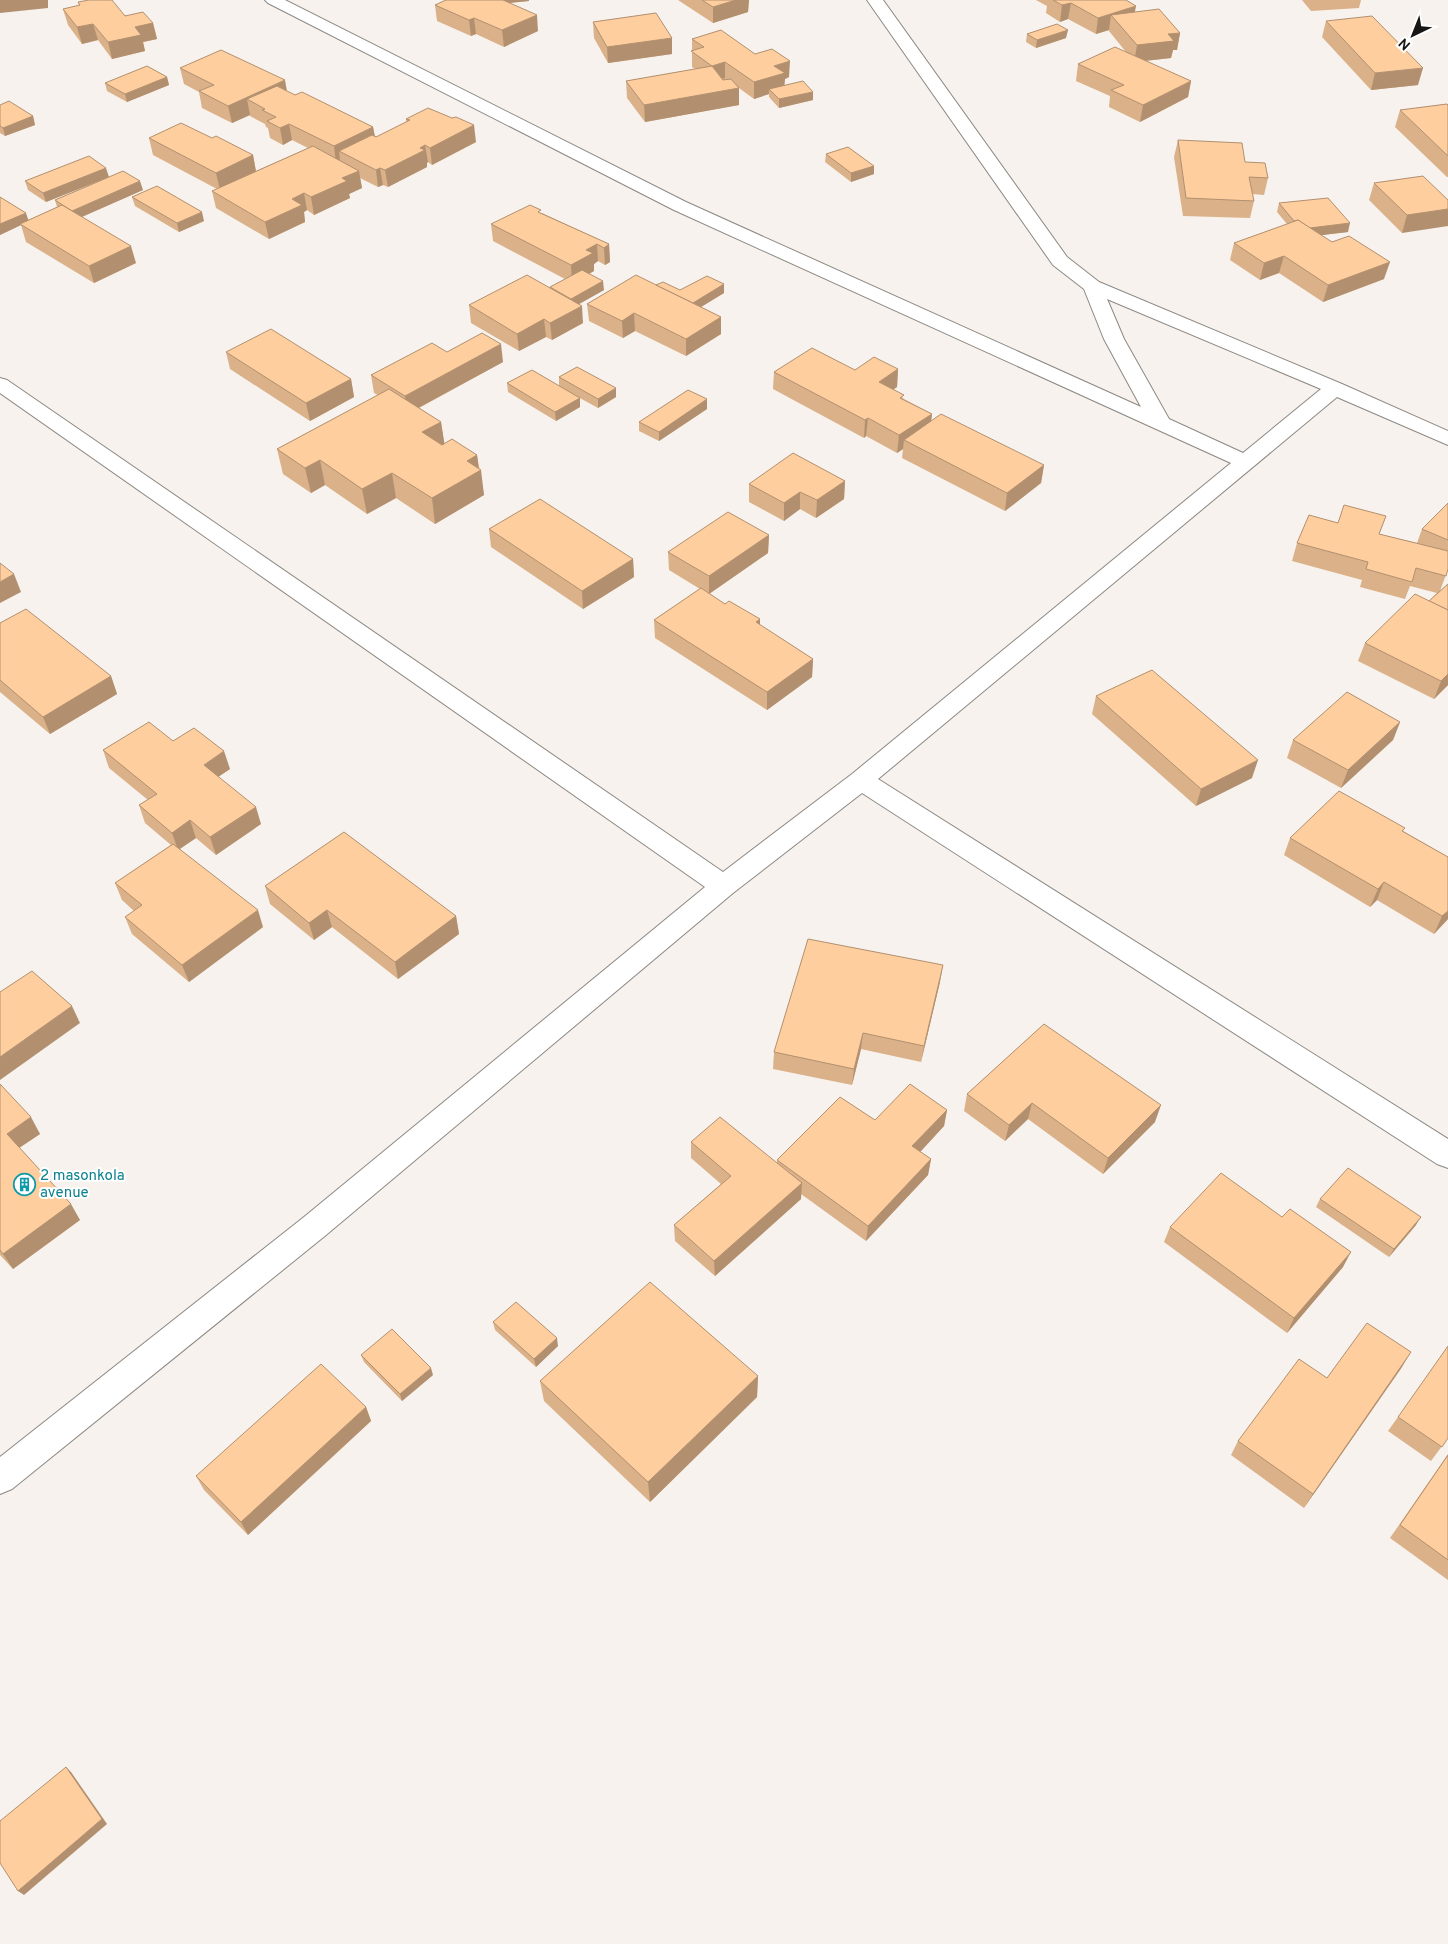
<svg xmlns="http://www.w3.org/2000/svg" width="1448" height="1944" viewBox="0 0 1448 1944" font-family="Overpass,sans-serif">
  <rect width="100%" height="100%" fill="#f7f2ed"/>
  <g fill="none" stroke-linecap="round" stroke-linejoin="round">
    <defs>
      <path id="street" d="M265,0H285L686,202L1141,407L1104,339L1084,289L1053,265L867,0H883L1067,257L1099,282L1342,384L1448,431V445L1337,397L878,779L1448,1139V1168L1437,1164L862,793L733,893L326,1235L12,1489L0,1494V1457L304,1217L705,887L0,393V378L7,380L723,872L852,774L1231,463L674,210L268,3ZM1107,299L1321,389L1243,453L1169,419L1124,339Z"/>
    </defs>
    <use href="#street" stroke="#8d8883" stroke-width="2"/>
    <use href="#street" fill="#fff" fill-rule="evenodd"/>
  </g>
  <g fill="#dab189">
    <polygon points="446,0 529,0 529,1 509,3 538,31 504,47 476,34 471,36 437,21 435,5"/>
    <polygon points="678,0 749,0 748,12 713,23"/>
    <polygon points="1036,0 1126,0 1135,12 1180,33 1177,50 1173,50 1171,58 1145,61 1191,81 1188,97 1140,122 1109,107 1110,96 1076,81 1078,64 1126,52 1109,31 1109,30 1096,34 1068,19 1060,22 1046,13 1047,6"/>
    <polygon points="1302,0 1361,0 1359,8 1311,11"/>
    <polygon points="78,2 153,23 157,39 143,42 145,51 112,59 98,40 82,44 68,25 63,9 79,6"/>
    <polygon points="1326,21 1418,85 1371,90 1322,37"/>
    <polygon points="593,22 672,38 672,54 608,63 594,38"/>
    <polygon points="1027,34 1066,38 1036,48 1026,42"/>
    <polygon points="692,39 789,77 785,79 784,85 813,92 813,100 779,108 769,97 769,94 754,99 739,88 739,105 645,122 627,98 626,81 695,69 692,67"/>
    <polygon points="180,68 287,92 295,95 373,127 375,136 376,137 406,122 406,119 476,142 432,165 428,162 427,163 427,167 388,187 383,185 378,187 360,178 362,188 349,194 350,198 314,215 307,210 304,212 305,222 269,239 216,208 212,191 217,189 153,155 149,138 212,138 253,155 256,171 308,148 292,140 283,145 270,138 268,128 266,127 265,124 250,116 250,115 232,123 202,108 199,92 184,84"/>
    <polygon points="167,77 169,85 127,102 107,91 105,83"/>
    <polygon points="0,105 33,116 35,125 5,136 0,133"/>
    <polygon points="1448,105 1448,177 1447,177 1395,127 1400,110"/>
    <polygon points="1178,140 1245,162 1268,178 1264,195 1252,194 1254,201 1250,218 1183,216 1174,157"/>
    <polygon points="826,154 874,166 874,174 851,182 825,162"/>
    <polygon points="109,177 143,190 81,217 136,263 94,283 26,242 21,225 0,235 0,197 29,220 57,207 55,200 106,178 46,202 28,190 25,181"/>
    <polygon points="1374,183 1448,200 1402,233 1369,200"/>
    <polygon points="132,197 204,221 179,232 135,206"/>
    <polygon points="1279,203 1348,232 1321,235 1384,279 1323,302 1279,273 1260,280 1230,260 1234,243 1287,224 1277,212"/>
    <polygon points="542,213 609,244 610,262 605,265 598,261 594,264 594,271 589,274 604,290 579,304 583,323 552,340 546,337 519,351 471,323 469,305 550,288 565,279 493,241 491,224"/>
    <polygon points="656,285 680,290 724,293 701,307 721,317 721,334 686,356 635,331 623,338 589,321 587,304"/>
    <polygon points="226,352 351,379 354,397 310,421 230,369"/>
    <polygon points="447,352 503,362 419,408 441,422 444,443 477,455 484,495 435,524 396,498 367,514 325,485 311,493 283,474 277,449 378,395 374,393 371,375"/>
    <polygon points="898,369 897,387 893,389 904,399 932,414 931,421 1044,465 1041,483 1005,511 902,458 903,449 897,453 866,436 864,438 773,389 774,372"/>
    <polygon points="559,377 616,397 598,408 578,397 580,407 556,421 508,392 507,383 559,386"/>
    <polygon points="707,409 659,441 639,431 639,422"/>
    <polygon points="845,481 844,499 816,518 800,509 784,521 749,502 749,484"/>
    <polygon points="1448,503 1448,569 1440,591 1448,584 1448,685 1434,699 1358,661 1365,643 1429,601 1437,593 1410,586 1405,599 1360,587 1362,580 1292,561 1297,543 1338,523 1386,516 1379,534 1417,543 1422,529"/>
    <polygon points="489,529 633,559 634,577 583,609 491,547"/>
    <polygon points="769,535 768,553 709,594 725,604 760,619 760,625 813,659 812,677 767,710 655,638 654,620 700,589 669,570 668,552"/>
    <polygon points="0,623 111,676 117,694 50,734 0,692"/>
    <polygon points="1096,696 1252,778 1196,806 1092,714"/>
    <polygon points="1400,722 1393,740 1341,788 1287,758 1293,740"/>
    <polygon points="103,750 230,769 218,777 261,824 216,855 196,838 180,849 263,927 189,982 132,934 125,917 134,911 122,900 115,883 171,845 145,823 139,805 148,800 109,768"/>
    <polygon points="1405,828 1403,831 1448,857 1448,919 1434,934 1377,900 1370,907 1284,855 1290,838"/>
    <polygon points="265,886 456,916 459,934 398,979 332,927 314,940 270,904"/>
    <polygon points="940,982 921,1062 861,1049 852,1085 773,1069 774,1052"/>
    <polygon points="1044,1024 1155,1122 1103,1174 1028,1119 1005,1141 964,1111 967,1094"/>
    <polygon points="0,1084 40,1134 19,1148 80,1220 13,1269 0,1255"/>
    <polygon points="947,1110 944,1126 920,1152 931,1159 928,1175 866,1241 801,1194 801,1199 715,1276 675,1241 674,1225 721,1184 691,1158 691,1142 777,1163 777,1160 875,1120"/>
    <polygon points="1320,1199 1416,1225 1389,1257 1316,1207"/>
    <polygon points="1282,1217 1343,1267 1287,1333 1164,1242 1170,1227"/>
    <polygon points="493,1322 558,1346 536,1367 495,1330"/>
    <polygon points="361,1355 433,1375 402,1401 364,1362"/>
    <polygon points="1402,1367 1304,1508 1231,1455 1238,1441 1327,1378"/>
    <polygon points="758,1376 757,1397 650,1502 544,1401 540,1381"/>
    <polygon points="366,1407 371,1421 248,1535 204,1490 196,1476"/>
    <polygon points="1398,1417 1448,1438 1431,1461 1388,1431"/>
    <polygon points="1448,1454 1448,1580 1390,1538"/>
  </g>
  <g fill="#b2906f">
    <polygon points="0,0 48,0 48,8 0,13"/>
    <polygon points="499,0 529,0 529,1 499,4"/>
    <polygon points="736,0 749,0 748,12 713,23 713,7"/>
    <polygon points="1071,3 1068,19 1060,22 1062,5"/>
    <polygon points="1136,6 1133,22 1111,15 1109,30 1096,34 1098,18"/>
    <polygon points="537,15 538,31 504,47 502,30"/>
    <polygon points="474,18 476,34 471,36 469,20"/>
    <polygon points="153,23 157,39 143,42 145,51 112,59 108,42 135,27"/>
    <polygon points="93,24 98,40 82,44 77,27"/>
    <polygon points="1068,30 1066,38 1036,48 1037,40"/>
    <polygon points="1180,33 1177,50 1173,50 1171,58 1134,62 1137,45 1168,34"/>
    <polygon points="672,38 672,54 608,63 607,47"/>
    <polygon points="790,61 789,77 785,79 784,89 769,89 769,94 754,99 754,82 774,66"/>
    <polygon points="725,62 725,78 712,82 712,66"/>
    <polygon points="1423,68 1418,85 1371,90 1375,73"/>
    <polygon points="167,77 169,85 127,102 125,94"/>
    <polygon points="285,80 288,97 247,99 250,115 232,123 228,106"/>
    <polygon points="1191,81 1188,97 1140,122 1143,105"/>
    <polygon points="739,88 739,105 645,122 644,105"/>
    <polygon points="813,92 813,100 779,108 779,99"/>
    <polygon points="33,116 35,125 5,136 3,128"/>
    <polygon points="289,124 292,140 283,145 280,128"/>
    <polygon points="474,125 476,142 432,165 430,148"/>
    <polygon points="373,127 376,144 339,151 340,161 336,163 334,146"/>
    <polygon points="425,145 428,162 427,163 427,167 388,187 385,170"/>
    <polygon points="253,155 256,172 220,190 216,173"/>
    <polygon points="874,166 874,174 851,182 851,173"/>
    <polygon points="106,168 109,177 46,202 43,193"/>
    <polygon points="380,168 383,185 378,187 376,170"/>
    <polygon points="359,171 362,188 349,194 350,198 314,215 311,197 342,178"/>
    <polygon points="140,181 143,190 75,220 72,211"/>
    <polygon points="304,193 307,210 304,212 305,222 269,239 265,222 292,199"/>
    <polygon points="1448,209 1448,226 1402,233 1407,215"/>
    <polygon points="202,212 204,221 179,232 177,223"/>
    <polygon points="26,213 29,222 20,224 21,225 0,235 0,224"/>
    <polygon points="1350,223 1348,232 1298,238 1300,229"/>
    <polygon points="597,244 598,261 594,264 594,271 572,283 571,265 586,250"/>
    <polygon points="609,244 610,262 605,265 604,248"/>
    <polygon points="131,246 136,263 94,283 89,266"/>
    <polygon points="1284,256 1279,273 1260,280 1264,263"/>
    <polygon points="1390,262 1384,279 1323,302 1328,285"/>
    <polygon points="603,281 604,290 572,308 571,299"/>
    <polygon points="724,284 724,293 691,313 691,304"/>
    <polygon points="582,306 583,323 552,340 550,323"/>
    <polygon points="634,313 635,331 623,338 622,321"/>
    <polygon points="721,317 721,334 686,356 686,339"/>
    <polygon points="544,319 546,337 519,351 517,334"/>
    <polygon points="501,344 503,362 407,414 405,396"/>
    <polygon points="898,369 897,387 878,400 879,382"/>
    <polygon points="351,379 354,397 310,421 306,403"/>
    <polygon points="616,388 616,397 598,408 598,399"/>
    <polygon points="580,398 580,407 556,421 555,412"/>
    <polygon points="707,399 707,409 659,441 659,432"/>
    <polygon points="932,414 930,431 904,440 903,449 897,453 899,435"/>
    <polygon points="868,418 866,436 864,438 865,420"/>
    <polygon points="441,422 445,447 422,432"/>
    <polygon points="477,455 479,471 481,470 484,495 435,524 432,498 467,461"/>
    <polygon points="320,460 325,485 311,493 305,468"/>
    <polygon points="1044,465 1041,483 1005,511 1007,493"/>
    <polygon points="392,473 396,498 367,514 362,489"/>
    <polygon points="845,481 844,499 816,518 817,500"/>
    <polygon points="800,492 800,509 784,521 784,503"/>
    <polygon points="769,535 768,553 709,594 709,576"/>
    <polygon points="633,559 634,577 583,609 582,591"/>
    <polygon points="14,574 21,592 0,603 0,582"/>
    <polygon points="760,619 760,637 756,622"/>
    <polygon points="813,659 812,677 767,710 767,692"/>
    <polygon points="1448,674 1448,685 1434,699 1441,681"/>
    <polygon points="111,676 117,694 50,734 43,717"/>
    <polygon points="1400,722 1393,740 1341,788 1348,770"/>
    <polygon points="224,751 230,769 209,783 204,765"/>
    <polygon points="1258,760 1252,778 1196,806 1201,789"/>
    <polygon points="256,807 261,824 216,855 210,837"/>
    <polygon points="190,820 196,838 178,850 172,833"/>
    <polygon points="1384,882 1377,900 1370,907 1378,889"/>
    <polygon points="258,910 263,927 189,982 182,965"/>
    <polygon points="327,910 332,927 314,940 309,923"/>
    <polygon points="1448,911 1448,919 1434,934 1442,916"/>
    <polygon points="456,916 459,934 398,979 395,962"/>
    <polygon points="943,965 940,982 921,1062 924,1046"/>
    <polygon points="72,1006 80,1023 0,1080 0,1057"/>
    <polygon points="863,1033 861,1049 852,1085 854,1069"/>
    <polygon points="1032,1103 1028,1119 1005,1141 1009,1125"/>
    <polygon points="1161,1105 1155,1122 1103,1174 1108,1158"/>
    <polygon points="947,1110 944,1126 910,1163 912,1146"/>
    <polygon points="31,1117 40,1134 16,1150 7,1134"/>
    <polygon points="931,1159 928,1175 866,1241 868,1226"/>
    <polygon points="802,1183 801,1199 715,1276 714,1261"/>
    <polygon points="71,1204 80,1220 13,1269 3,1254"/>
    <polygon points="1421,1217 1416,1225 1389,1257 1394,1249"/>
    <polygon points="1351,1252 1343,1267 1287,1333 1294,1318"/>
    <polygon points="557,1338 558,1346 536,1367 534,1359"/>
    <polygon points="1411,1352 1402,1367 1304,1508 1313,1494"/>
    <polygon points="431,1368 433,1375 402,1401 400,1394"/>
    <polygon points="758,1376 757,1397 650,1502 648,1482"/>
    <polygon points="366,1407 371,1421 248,1535 241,1522"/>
    <polygon points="66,1767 71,1772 107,1824 24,1895 18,1891"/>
  </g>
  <g fill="#fece9f" stroke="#b2906f">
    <polygon points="89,0 112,0 125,16 143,12 153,23 135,27 141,35 108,42 93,24 77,27 63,9 80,5 78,2"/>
    <polygon points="446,0 503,0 537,15 502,30 474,18 469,20 435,5"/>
    <polygon points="702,0 736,0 713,7"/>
    <polygon points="1053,0 1126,0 1136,6 1098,18 1071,3 1062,5"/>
    <polygon points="1159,9 1180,33 1168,34 1174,41 1137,45 1111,15"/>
    <polygon points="656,13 672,38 607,47 593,22"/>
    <polygon points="1372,16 1423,68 1375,73 1326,21"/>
    <polygon points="1057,24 1068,30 1037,40 1027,34"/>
    <polygon points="721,30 755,54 772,49 790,61 774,66 785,73 754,82 725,62 712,66 691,51 704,47 692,39"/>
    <polygon points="1115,47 1191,81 1143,105 1111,90 1124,85 1078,64"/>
    <polygon points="221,50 285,80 228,106 199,91 214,85 180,68"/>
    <polygon points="147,66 167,77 125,94 105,83"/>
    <polygon points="712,66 723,80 731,79 739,88 644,105 626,81"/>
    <polygon points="803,81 813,92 779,99 769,89"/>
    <polygon points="277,86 295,95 302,92 373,127 334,146 289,124 280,128 267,121 276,117 262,110 265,109 247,99"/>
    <polygon points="9,101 33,116 3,128 0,126 0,105"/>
    <polygon points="1447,104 1448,105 1448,156 1400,110"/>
    <polygon points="428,108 452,118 456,117 474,125 430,148 425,145 420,148 425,150 385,170 380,168 376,170 339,151 372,135 376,137 410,120 406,119"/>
    <polygon points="181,123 212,138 216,136 253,155 216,173 149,138"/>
    <polygon points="1178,140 1242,143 1245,162 1265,163 1268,178 1249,177 1254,201 1186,198"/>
    <polygon points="313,146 359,171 342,178 347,181 311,197 304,193 292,199 302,205 265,222 212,191"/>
    <polygon points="848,147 874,166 851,173 826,154"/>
    <polygon points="89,156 106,168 43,193 25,181"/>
    <polygon points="123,171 140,181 72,211 55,200"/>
    <polygon points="1423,176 1448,200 1448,209 1407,215 1374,183"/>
    <polygon points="157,186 202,212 177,223 132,197"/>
    <polygon points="0,197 26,213 0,224"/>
    <polygon points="1328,198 1350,223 1310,228 1298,220 1294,221 1279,203"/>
    <polygon points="62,205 131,246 89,266 20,224"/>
    <polygon points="530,205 541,210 538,212 609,244 604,248 597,244 586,250 593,253 571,265 491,224"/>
    <polygon points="1298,220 1332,242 1349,236 1390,262 1328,285 1284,256 1264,263 1234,243"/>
    <polygon points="582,270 603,281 571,299 550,287"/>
    <polygon points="527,275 582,306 550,323 544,319 517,334 469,305"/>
    <polygon points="636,275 721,317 686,339 634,313 622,321 587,304"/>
    <polygon points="707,276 724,284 693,303 656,285 663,282 680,290"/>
    <polygon points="271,329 351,379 306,403 226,352"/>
    <polygon points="482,333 501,344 405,396 371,375 432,343 447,352"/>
    <polygon points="812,348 855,370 874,357 898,369 879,382 904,395 900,398 932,414 899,435 868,418 865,420 774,372"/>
    <polygon points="577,367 616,388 598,399 559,377"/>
    <polygon points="532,370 580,398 555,412 507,383"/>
    <polygon points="389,389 441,422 422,432 442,445 452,439 477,455 467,461 481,470 432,498 392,473 362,489 320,460 305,468 277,449"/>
    <polygon points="688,390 707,399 659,432 639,422"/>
    <polygon points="941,414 1044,465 1007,493 904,440"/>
    <polygon points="793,453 845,481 817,500 800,492 784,503 749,484"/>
    <polygon points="540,499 633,559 582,591 489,529"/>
    <polygon points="1448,503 1448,540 1422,529"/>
    <polygon points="1344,505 1386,516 1379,534 1448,551 1448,569 1446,576 1416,568 1412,582 1366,569 1368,562 1297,543 1309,515 1338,523"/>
    <polygon points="728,512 769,535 709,576 668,552"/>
    <polygon points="0,563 14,574 0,582"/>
    <polygon points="1448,584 1448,610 1429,601"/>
    <polygon points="701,588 725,604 729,601 760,619 756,622 813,659 767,692 654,620"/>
    <polygon points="1415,594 1448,610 1448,674 1441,681 1365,643"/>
    <polygon points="26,609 111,676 43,717 0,680 0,623"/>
    <polygon points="1152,670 1258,760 1201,789 1096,696"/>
    <polygon points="1347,692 1400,722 1348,770 1293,740"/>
    <polygon points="149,722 173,741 194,728 224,751 204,765 256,807 210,837 190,820 172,833 139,805 157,794 103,750"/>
    <polygon points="1339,791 1405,828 1402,831 1448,857 1448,911 1442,916 1384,882 1378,889 1290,838"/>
    <polygon points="344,832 456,916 395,962 327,910 309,923 265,886"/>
    <polygon points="173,844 258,910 182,965 125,917 142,905 115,883"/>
    <polygon points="808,939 943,965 924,1046 863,1033 854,1069 774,1052"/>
    <polygon points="32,971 72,1006 0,1057 0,992"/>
    <polygon points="1044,1024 1161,1105 1108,1158 1032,1103 1009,1125 967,1094"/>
    <polygon points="0,1084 31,1117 7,1134 71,1204 3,1254 0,1250"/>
    <polygon points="910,1084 947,1110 912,1146 931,1159 868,1226 777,1160 840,1097 875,1120"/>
    <polygon points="720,1117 802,1183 714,1261 674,1225 731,1176 691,1142"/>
    <polygon points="1348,1168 1421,1217 1394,1249 1320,1199"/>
    <polygon points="1221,1173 1282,1217 1290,1209 1351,1252 1294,1318 1170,1227"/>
    <polygon points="650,1282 758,1376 648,1482 540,1381"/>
    <polygon points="516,1302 557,1338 534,1359 493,1322"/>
    <polygon points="1367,1323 1411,1352 1313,1494 1238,1441 1299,1359 1327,1378"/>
    <polygon points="392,1329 431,1368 400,1394 361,1355"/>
    <polygon points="1448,1346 1448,1438 1442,1447 1398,1417"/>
    <polygon points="321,1364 366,1407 241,1522 196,1476"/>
    <polygon points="1448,1455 1448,1560 1400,1525"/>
    <polygon points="66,1767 102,1819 18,1891 0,1863 0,1821"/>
  </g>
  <defs>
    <symbol id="building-ring" viewBox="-11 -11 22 22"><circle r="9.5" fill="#fff" stroke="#0f9aa8" stroke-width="1.5"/><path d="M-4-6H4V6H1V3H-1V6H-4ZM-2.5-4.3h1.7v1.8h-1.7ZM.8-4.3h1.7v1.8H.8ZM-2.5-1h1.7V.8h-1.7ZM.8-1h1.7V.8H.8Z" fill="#0f9aa8"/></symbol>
  </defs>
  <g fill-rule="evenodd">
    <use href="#building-ring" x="12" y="1172" width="25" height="25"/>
  </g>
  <g text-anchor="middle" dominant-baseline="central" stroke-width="4" stroke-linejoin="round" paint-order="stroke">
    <g font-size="15" fill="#0d838f" stroke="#fff" text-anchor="start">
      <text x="40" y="1176">2 masonkola<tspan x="40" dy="17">avenue</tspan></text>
    </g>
  </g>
  <g transform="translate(1413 35) rotate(223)" stroke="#ffffff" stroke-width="4" paint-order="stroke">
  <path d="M0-4L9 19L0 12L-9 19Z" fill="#181614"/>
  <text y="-8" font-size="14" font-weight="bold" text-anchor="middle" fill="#181614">N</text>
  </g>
</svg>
